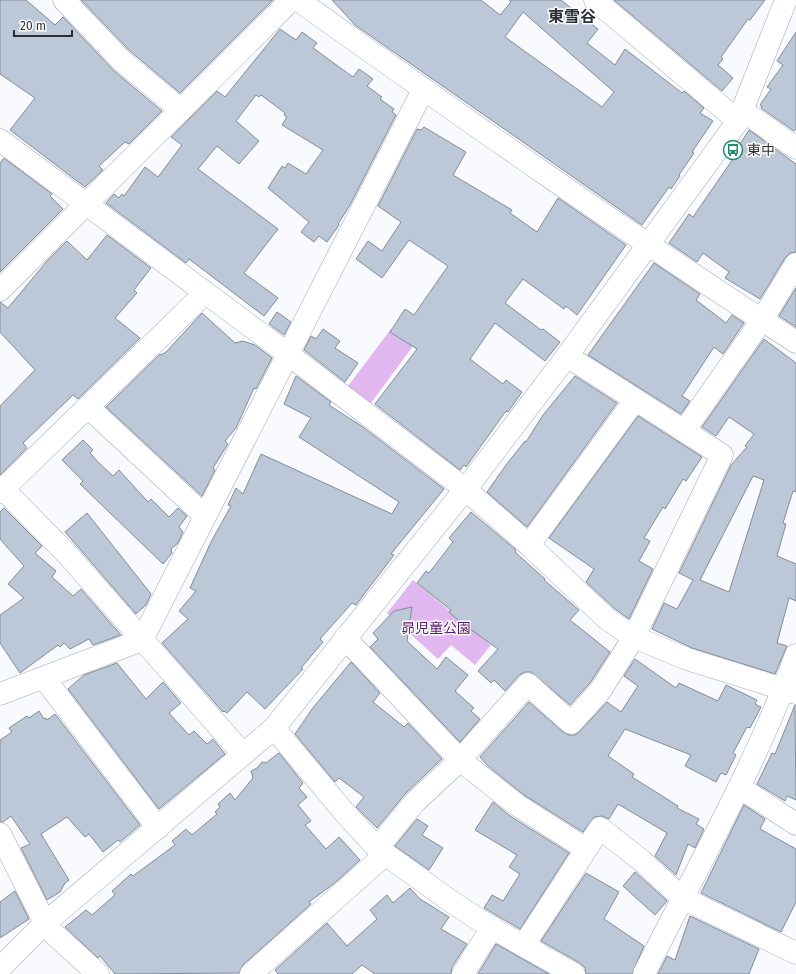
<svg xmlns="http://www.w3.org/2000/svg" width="796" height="974" viewBox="0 0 796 974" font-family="'Fira Sans','Noto Sans JP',sans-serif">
  <rect width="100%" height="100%" fill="#f9fafe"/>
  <g fill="#e0b7ef">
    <polygon points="391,329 413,346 371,403 348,386"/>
    <polygon points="413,580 491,645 475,665 451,645 438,659 387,613"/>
  </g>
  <g fill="#bcc8d7" stroke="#818c9a" fill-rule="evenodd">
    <polygon points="0,0 26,0 55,25 63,17 113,70 162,111 129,144 125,142 99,166 103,170 85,187 10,130 35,98 0,74"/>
    <polygon points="81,0 273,0 180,93 130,51"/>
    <path d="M332,0H481L500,15L511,2L509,0H561L598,29L587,43L615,65L625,49L682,93L684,91L704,108L700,113L713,121L692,152L694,153L679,175L680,176L671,189L669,187L642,225L355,25ZM523,12L614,92L602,107L505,37Z"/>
    <polygon points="614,0 765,0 750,20 748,19 721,57 723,59 718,65 733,78 722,91"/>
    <polygon points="280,29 296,40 302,32 317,43 313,48 353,77 359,69 373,79 367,86 382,97 380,99 394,109 392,112 396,115 350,205 338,224 339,225 327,242 319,236 314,242 301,232 309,222 268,188 282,166 285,168 288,163 306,174 323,150 282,125 287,117 284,115 285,113 261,95 259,97 256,95 236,121 259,141 239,164 217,146 198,169 278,229 244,273 278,298 264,316 189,259 186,263 106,203 114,194 119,198 122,194 124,196 145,167 158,177 182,145 171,137 217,91 225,97"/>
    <polygon points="796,32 796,129 794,131 761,108 762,106 760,105 771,89 767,87 783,65 777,61"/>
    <polygon points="424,127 466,152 453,175 512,210 510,213 537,232 558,198 626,245 577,315 566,306 564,309 523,279 505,303 541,330 543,329 560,342 545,361 495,323 470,359 503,384 506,380 522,392 508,412 506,411 466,467 464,465 460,470 375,404 417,349 390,332 405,309 414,315 448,266 409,240 382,278 356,259 368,241 382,251 401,222 378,206 417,129 421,130"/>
    <polygon points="749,130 796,164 796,252 790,253 785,258 760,299 725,278 729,272 703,253 697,262 669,243 689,214 693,217 733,159 731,158"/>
    <polygon points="4,158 52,194 50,196 63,209 0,272 0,163"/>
    <polygon points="107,235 151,268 134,290 137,293 115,318 140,338 78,399 73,395 23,443 27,448 0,475 0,406 35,370 0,332 0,302 8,308 47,261 67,241 87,260"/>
    <polygon points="654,263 700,294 696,300 726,323 732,315 744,323 723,354 714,347 682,396 690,401 681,414 588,355"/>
    <polygon points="796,288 796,327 779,316"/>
    <polygon points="277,312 291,322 284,335 269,324"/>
    <polygon points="202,313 235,343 243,341 255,345 272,358 256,389 254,388 236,428 225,441 228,444 213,468 215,470 202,496 106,407 160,354 161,355 166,352"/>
    <polygon points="323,329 340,341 335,348 358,363 345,382 304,350 311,336 316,339"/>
    <path d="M764,339L796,363V492L793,491L783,523L786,524L777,556L796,564V601L789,598L777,643L787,646L775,674L692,648L652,629L664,603L677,609L693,580L679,573L731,465L747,447L745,446L754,434L729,417L716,436L702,427ZM753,476L764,480L729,592L700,580Z"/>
    <polygon points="296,376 331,402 329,405 335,409 360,425 444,489 391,554 394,555 356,605 352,603 320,639 323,642 301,668 303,669 265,709 247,692 227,713 224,711 223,712 162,643 188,619 179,611 196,591 190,588 211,542 231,506 228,505 236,488 243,494 261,454 392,514 399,502 299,437 311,418 284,404"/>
    <polygon points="575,376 617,403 527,527 487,492 506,465 525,441 526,442 543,415"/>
    <polygon points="638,416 702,457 686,481 683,479 665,509 663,507 644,538 650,541 639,561 653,569 629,619 615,609 586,582 594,569 549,538"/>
    <polygon points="83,440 93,450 90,453 99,463 113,476 119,470 148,502 151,499 169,517 178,508 187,516 179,527 183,532 178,543 171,549 172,553 163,564 80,484 83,481 62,460"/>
    <polygon points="4,508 42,546 35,553 56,571 52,577 73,596 81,589 121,635 93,645 89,639 70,649 64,643 60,647 58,645 20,673 0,643 0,615 24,598 8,584 24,566 0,539 0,512"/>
    <polygon points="471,512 516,550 515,552 545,579 544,580 579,610 570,620 610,652 590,683 570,705 531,672 525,672 519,675 505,691 494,680 491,683 478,671 498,649 459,621 449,612 451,610 417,583 426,571 429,573 453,542 449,538"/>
    <polygon points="87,513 151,594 146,605 136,614 65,532"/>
    <polygon points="412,607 407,641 437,669 446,657 468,675 455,691 474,708 471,711 480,719 460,742 370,647 378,639 373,633 394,611"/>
    <polygon points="635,659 676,688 679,683 718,701 726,685 757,700 755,704 761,707 750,728 747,727 733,753 736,755 726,775 721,773 716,782 685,766 691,755 625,729 608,756 634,774 632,777 678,806 677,808 699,819 696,824 704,829 695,848 688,844 676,875 655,856 667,833 618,804 609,819 602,816 594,817 583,832 524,795 488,766 480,757 529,702 563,732 569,735 575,735 580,731 607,702 621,712 638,686 624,676"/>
    <polygon points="351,662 380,693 373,702 404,727 408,723 442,759 406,793 377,828 356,807 364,797 339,778 335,782 295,734 312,709"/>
    <polygon points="117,663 146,699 163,682 181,703 169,713 189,735 194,731 207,744 213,739 225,754 159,809 68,689 84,675"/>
    <polygon points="795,705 796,800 787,796 785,801 757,784 772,753 775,754"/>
    <polygon points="39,711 44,719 46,718 47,720 55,714 140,825 120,842 118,840 103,852 89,834 85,837 67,817 41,834 69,880 65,883 60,892 47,900 21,848 30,844 11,816 3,822 0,822 0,740 12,732 9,728 27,716 29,718"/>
    <polygon points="279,753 303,783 299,788 307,797 298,805 311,821 305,825 326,849 339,837 360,860 336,882 309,902 311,904 243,965 239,973 115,974 100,956 98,958 65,927 86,910 92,915 115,895 112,891 131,874 133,876 175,845 172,841 186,829 192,835 217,814 215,812 220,807 218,804 230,793 235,800 253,778 251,771 257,768 262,762 266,763"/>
    <polygon points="493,802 510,816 569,853 520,929 484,908 492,895 503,901 520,874 509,867 517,855 475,830"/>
    <polygon points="744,805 765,819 760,829 796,849 796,902 781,932 701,893"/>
    <polygon points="417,819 428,826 422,835 443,848 429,870 395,846"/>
    <polygon points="635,872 667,901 655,915 623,886"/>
    <polygon points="586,873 619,892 604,919 644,946 632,974 586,974 585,968 580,963 541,941"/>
    <polygon points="410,888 420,899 449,917 441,929 467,944 452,967 451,974 375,974 362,965 352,974 278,974 275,970 327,923 347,946 377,919 370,910 387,895 393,903"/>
    <polygon points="15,891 29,919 0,938 0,902"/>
    <polygon points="690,916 759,949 749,974 658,974 667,956 675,960"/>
    <polygon points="496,944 549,974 478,974"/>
  </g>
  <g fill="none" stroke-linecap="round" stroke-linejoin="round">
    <defs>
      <g id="minor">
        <polyline points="64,0 121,60 181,110"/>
        <path d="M298,0C462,117 627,233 796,342"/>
        <polyline points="595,0 738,121"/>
        <polyline points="743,111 796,148"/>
        <polyline points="0,140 288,354 465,489 529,545 607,619 634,637 687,659 796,693"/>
        <polyline points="0,290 291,0"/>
        <polyline points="88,407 205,516"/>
        <polyline points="684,431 762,320 796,264"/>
        <polyline points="3,489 68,555 243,754"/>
        <polyline points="0,492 205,293"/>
        <polyline points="529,545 635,400"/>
        <polyline points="345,638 460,760 517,805 586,849"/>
        <polyline points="44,678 158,828"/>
        <polyline points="0,694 142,640 423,90"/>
        <polyline points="274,728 344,812 377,848 449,900 487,925 574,974"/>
        <polyline points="739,787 796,824"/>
        <polyline points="0,834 45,923 54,934 98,974"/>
        <polyline points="377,848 415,802 460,760 528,684 571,723 600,691 634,637 722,455 567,356"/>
        <polyline points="524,945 600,828 642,861 682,898 796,953"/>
        <polyline points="0,968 45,923 274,728 475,477 567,356 738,121 786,0"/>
        <polyline points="251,974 386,854"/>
        <polyline points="463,974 492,927"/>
        <path d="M644,974C696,869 756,766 796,655"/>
      </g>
    </defs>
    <use href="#minor" stroke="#a3a7b8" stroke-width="23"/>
    <use href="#minor" stroke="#fff" stroke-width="22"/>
  </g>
  <defs>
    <symbol id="bus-ring" viewBox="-11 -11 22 22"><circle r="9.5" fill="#fff" stroke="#208d6c" stroke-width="1.5"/><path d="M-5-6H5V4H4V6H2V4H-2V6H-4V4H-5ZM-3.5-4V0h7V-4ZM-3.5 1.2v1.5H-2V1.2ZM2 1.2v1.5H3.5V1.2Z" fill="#208d6c"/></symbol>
  </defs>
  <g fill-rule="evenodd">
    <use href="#bus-ring" x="722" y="139" width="22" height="22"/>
  </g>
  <g text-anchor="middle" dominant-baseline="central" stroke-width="3" stroke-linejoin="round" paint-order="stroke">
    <g font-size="14" fill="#2d2e35" stroke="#fff" text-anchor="start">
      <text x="747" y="150">東中</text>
    </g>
    <g font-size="14" fill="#59186c" stroke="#fff">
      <text x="436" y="628">昴児童公園</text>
    </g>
    <g font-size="16" font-weight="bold" fill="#292c39" stroke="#fff">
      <text x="572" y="16">東雪谷</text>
    </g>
  </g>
  <path d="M14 30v6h58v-6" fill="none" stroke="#2d2e35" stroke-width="2"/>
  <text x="20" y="30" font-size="12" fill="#2d2e35" stroke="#ffffff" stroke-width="3" paint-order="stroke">20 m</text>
</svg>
